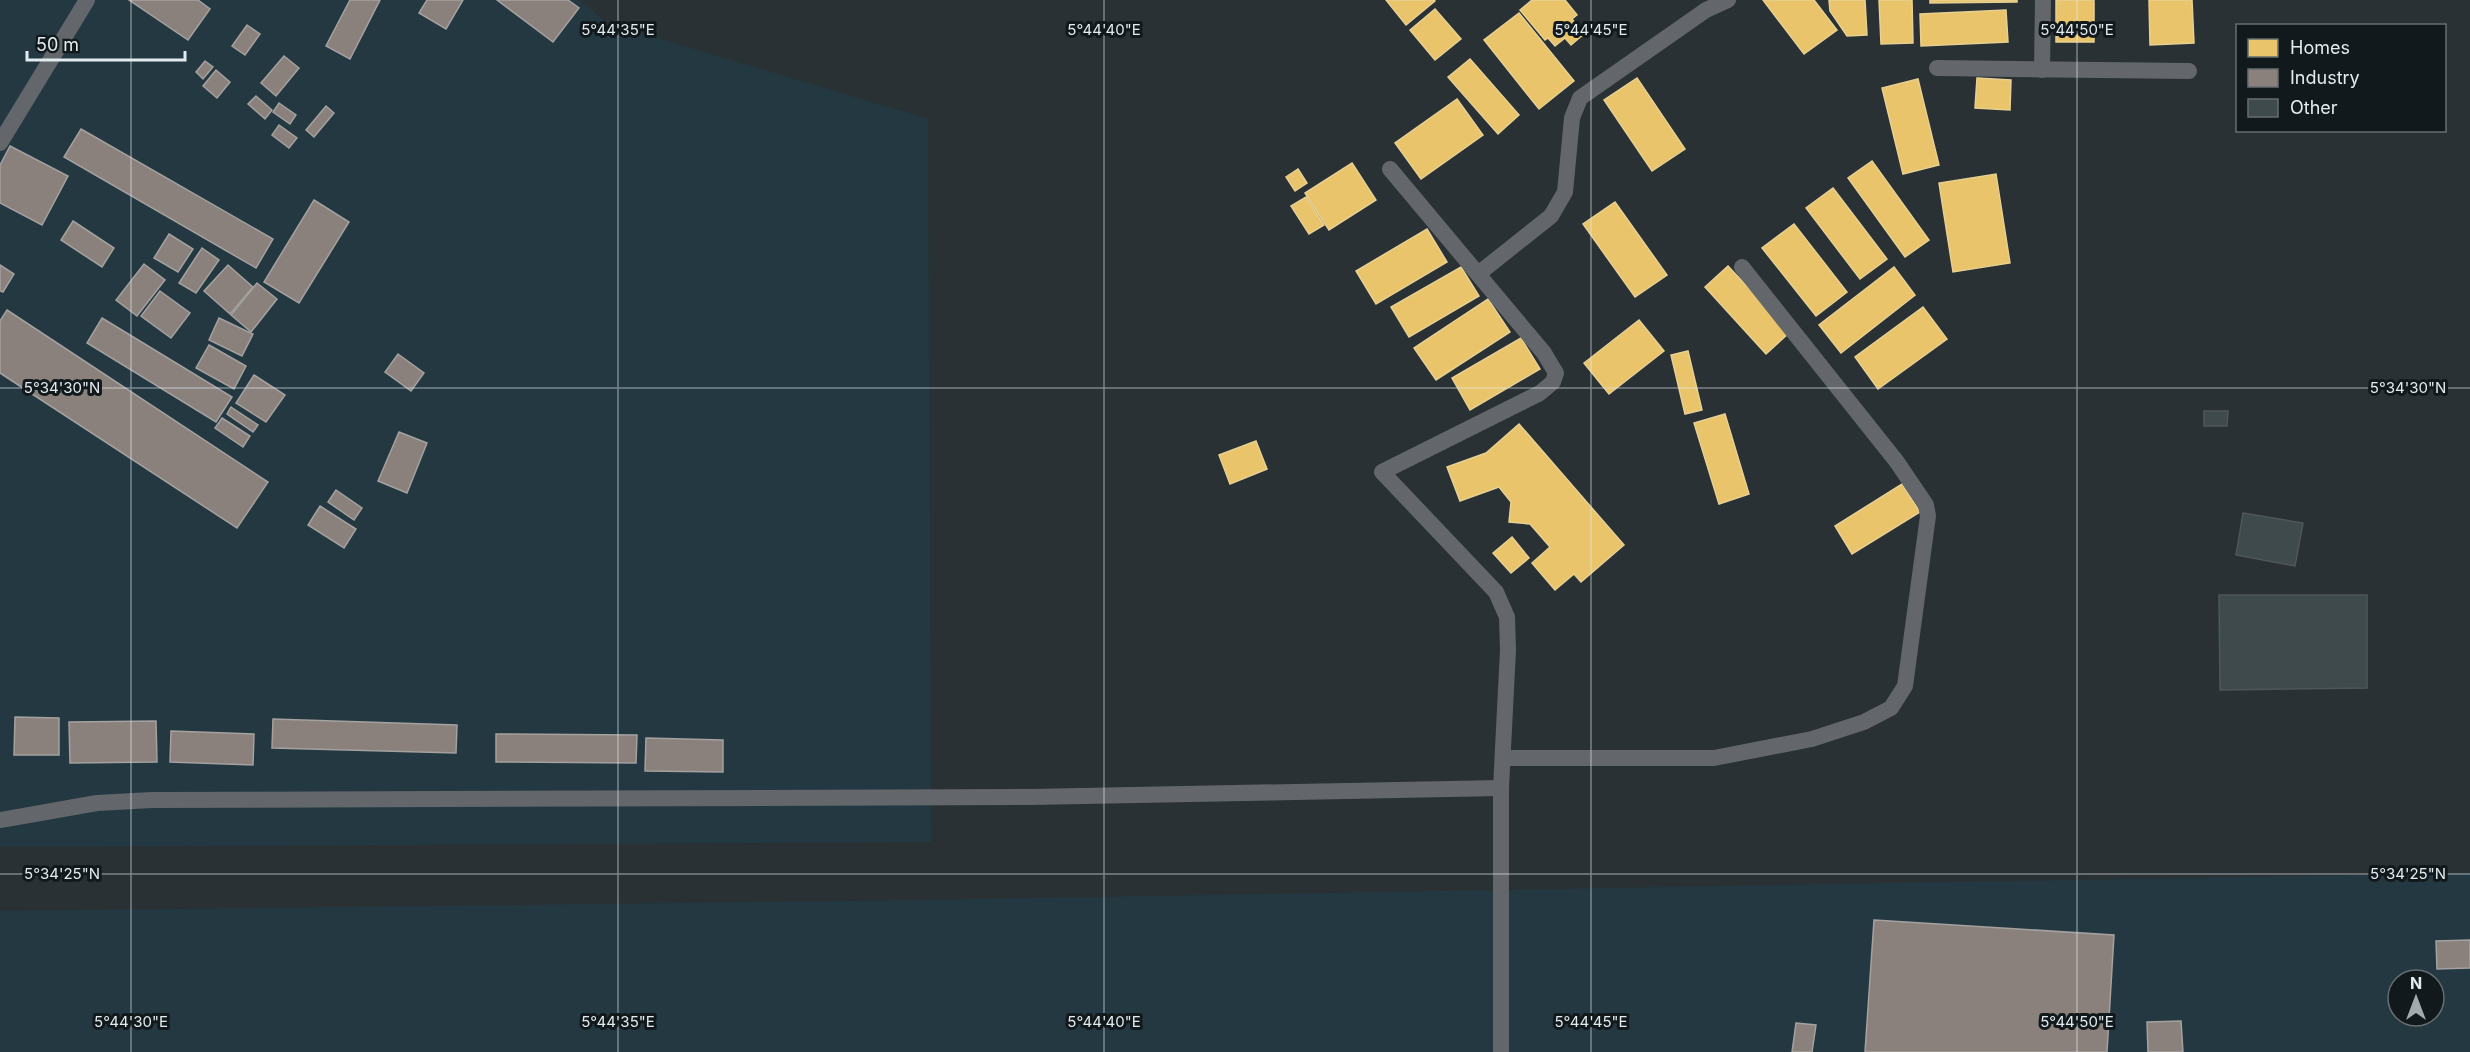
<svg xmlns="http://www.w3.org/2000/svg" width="2470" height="1052" viewBox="0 0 2470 1052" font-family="Inter,sans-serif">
  <rect width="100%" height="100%" fill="#293134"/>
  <g fill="#243842" fill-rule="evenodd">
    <polygon points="0,0 580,0 607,23 928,119 931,842 0,847"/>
    <path d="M2470,873V1052H0V911L922,900ZM2398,980H2434V1016H2398Z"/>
  </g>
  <g fill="#e9c46a" stroke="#e7d092" stroke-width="1.5">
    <polygon points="1386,0 1434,0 1435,1 1406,25"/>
    <polygon points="1532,0 1565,0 1577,15 1572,19 1584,34 1571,45 1565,38 1555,46 1548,38 1545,40 1520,10"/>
    <polygon points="1763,0 1814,0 1837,30 1804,54"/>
    <polygon points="1829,0 1865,0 1867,35 1847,36 1830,11"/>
    <polygon points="1879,0 1912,0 1913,43 1881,44"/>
    <polygon points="1930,0 2017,0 2017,2 1930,3"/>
    <rect x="2056" y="0" width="38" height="42"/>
    <polygon points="2149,0 2192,0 2194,43 2150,45"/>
    <polygon points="1435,9 1461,39 1435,60 1410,30"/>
    <polygon points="2006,10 2008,42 1921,46 1920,14"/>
    <polygon points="1519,13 1574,81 1539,109 1484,40"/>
    <polygon points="1470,59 1519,115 1498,134 1448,77"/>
    <polygon points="1637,78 1685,149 1652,171 1604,100"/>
    <polygon points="1977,78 2011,80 2010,110 1975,108"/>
    <polygon points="1918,79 1939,165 1903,174 1882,88"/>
    <polygon points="1457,99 1483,135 1421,179 1395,143"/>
    <polygon points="1872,161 1929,240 1905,257 1848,178"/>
    <polygon points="1352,163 1376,200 1329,230 1305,193"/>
    <polygon points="1298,169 1307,183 1295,191 1286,177"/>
    <polygon points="1996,174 2010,263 1953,272 1939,183"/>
    <polygon points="1833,188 1887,259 1860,279 1806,208"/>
    <polygon points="1306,197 1324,225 1309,234 1291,206"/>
    <polygon points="1615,202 1667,275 1635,297 1583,224"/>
    <polygon points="1794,224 1847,292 1816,316 1762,248"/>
    <polygon points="1427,229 1447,262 1376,304 1356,271"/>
    <polygon points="1728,266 1790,332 1766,354 1705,287"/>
    <polygon points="1461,267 1479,296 1409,337 1391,307"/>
    <polygon points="1894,267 1915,295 1841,353 1819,325"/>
    <polygon points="1488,299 1510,332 1436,380 1414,348"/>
    <polygon points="1923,307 1947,339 1878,389 1855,357"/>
    <polygon points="1639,320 1664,351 1609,394 1584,363"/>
    <polygon points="1521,338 1540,369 1470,410 1452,378"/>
    <polygon points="1688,351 1702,410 1685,414 1671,355"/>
    <polygon points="1725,414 1749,494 1719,504 1694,423"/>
    <polygon points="1519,424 1624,545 1581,582 1574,574 1555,590 1532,563 1550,547 1530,524 1509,522 1511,502 1499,487 1460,501 1447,467 1486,453"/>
    <polygon points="1256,441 1267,469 1230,484 1219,455"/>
    <polygon points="1902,484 1920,512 1852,554 1835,526"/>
    <polygon points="1512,537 1529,558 1511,573 1493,553"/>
  </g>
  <g fill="#8a817c" stroke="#a4a19f" stroke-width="1.5">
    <polygon points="129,0 198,0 210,9 188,40"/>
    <polygon points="350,0 380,0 350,59 326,46"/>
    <polygon points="427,0 463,0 446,29 419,13"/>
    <polygon points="497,0 568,0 579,8 553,42"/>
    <polygon points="247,25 260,34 245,55 232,46"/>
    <polygon points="284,56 299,68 276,96 261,83"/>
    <polygon points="205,61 213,67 203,79 196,72"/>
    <polygon points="216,70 230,82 217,98 203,86"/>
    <polygon points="256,96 272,110 265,119 248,104"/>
    <polygon points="279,103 296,115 290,124 273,112"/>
    <polygon points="326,106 334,113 314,137 306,130"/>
    <polygon points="279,125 297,138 289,148 272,135"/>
    <polygon points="81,129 273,239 256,268 64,157"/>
    <polygon points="10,146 68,176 42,225 0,203 0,165"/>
    <polygon points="314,200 349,222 299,303 264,282"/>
    <polygon points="73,221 114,248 102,267 61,240"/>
    <polygon points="169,234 193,249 178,272 154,258"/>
    <polygon points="202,248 219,260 196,293 179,283"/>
    <polygon points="144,264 165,280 137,316 116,300"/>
    <polygon points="0,265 14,274 3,292 0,291"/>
    <polygon points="228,265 253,287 230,314 204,291"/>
    <polygon points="257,283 277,299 251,332 231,315"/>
    <polygon points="160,291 190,313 171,338 141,316"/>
    <polygon points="7,310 268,482 237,528 0,373 0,321"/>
    <polygon points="102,318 232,397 216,422 87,343"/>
    <polygon points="219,318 253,334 242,356 209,340"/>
    <polygon points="209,345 246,366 234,389 196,368"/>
    <polygon points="398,354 424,373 411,391 385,372"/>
    <polygon points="254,375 285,395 266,422 236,403"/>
    <polygon points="231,407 258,425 253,432 227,414"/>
    <polygon points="222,418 250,436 243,447 215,428"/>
    <polygon points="399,432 427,443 407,493 378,481"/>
    <polygon points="336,490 362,508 354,520 328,502"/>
    <polygon points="320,506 356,529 344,548 308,525"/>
    <polygon points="15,717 59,718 59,755 14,755"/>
    <polygon points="273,719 457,725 456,753 272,748"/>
    <polygon points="156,721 157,762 70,763 69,722"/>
    <polygon points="171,731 254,734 253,765 170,762"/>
    <polygon points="496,734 637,735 636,763 496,762"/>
    <polygon points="646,738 723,740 723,772 645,771"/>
    <polygon points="1874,920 2114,935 2107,1052 1865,1052"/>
    <polygon points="2470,940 2470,968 2437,969 2436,941"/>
    <polygon points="2181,1021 2183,1052 2148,1052 2147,1022"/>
    <polygon points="1796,1023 1816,1025 1812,1052 1792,1052"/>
  </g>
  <g fill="#3e4a4c" stroke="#505659" stroke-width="1.5">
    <polygon points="2204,411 2228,411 2227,426 2204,426"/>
    <polygon points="2243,513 2303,523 2295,566 2236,555"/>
    <polygon points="2219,595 2367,595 2367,688 2220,690"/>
  </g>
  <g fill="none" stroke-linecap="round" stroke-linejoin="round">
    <g stroke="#63676b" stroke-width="16">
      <polyline points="1937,68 2189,71"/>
      <polyline points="2042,70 2043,0"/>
      <polyline points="0,143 87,0"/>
      <polyline points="1390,169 1544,353 1556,373 1553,382 1540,393 1382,472 1496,592 1507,617 1508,650 1501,788 1501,1052"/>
      <polyline points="1478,274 1551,216 1565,192 1572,118 1580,98 1706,10 1728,0"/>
      <polyline points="1503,758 1714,758 1812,739 1864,722 1891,708 1905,686 1925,538 1928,516 1926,505 1897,462 1742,267"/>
      <polyline points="0,820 97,803 152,800 1030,797 1501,788"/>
    </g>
  </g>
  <path fill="none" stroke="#e2ebf0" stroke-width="1.5" stroke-opacity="0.45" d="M131,0V1052M618,0V1052M1104,0V1052M1591,0V1052M2077,0V1052M0,388H2470M0,874H2470"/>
  <g font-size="15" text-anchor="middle" fill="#e2ebf0" stroke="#12191c" stroke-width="6" stroke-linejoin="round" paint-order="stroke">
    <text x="618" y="35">5°44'35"E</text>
    <text x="1104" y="35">5°44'40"E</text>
    <text x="1591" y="35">5°44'45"E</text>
    <text x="2077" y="35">5°44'50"E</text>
    <text x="62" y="393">5°34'30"N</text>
    <text x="2408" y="393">5°34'30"N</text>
    <text x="62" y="879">5°34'25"N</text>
    <text x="2408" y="879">5°34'25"N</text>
    <text x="131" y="1027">5°44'30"E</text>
    <text x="618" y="1027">5°44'35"E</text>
    <text x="1104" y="1027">5°44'40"E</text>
    <text x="1591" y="1027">5°44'45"E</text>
    <text x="2077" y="1027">5°44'50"E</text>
  </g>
  <rect x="2236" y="24" width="210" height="108" fill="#12191c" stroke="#656d71" stroke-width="1.5"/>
  <rect x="2248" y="39" width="30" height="18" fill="#e9c46a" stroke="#656d71" stroke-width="1.5"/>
  <text x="2290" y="54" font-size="18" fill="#e2ebf0">Homes</text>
  <rect x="2248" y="69" width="30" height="18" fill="#8a817c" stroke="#656d71" stroke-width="1.5"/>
  <text x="2290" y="84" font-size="18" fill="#e2ebf0">Industry</text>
  <rect x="2248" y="99" width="30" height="18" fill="#3e4a4c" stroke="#656d71" stroke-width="1.5"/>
  <text x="2290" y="114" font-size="18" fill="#e2ebf0">Other</text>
  <g transform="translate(2416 998)"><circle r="28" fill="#12191c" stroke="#656d71" stroke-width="1.5"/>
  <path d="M0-4.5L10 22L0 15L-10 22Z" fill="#a1aaae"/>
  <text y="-9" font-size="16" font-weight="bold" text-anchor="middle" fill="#e2ebf0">N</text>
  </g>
  <path d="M27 51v9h158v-9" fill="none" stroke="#e2ebf0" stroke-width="3"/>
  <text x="36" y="51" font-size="18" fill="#e2ebf0" stroke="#12191c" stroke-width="4.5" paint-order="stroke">50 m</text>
</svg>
